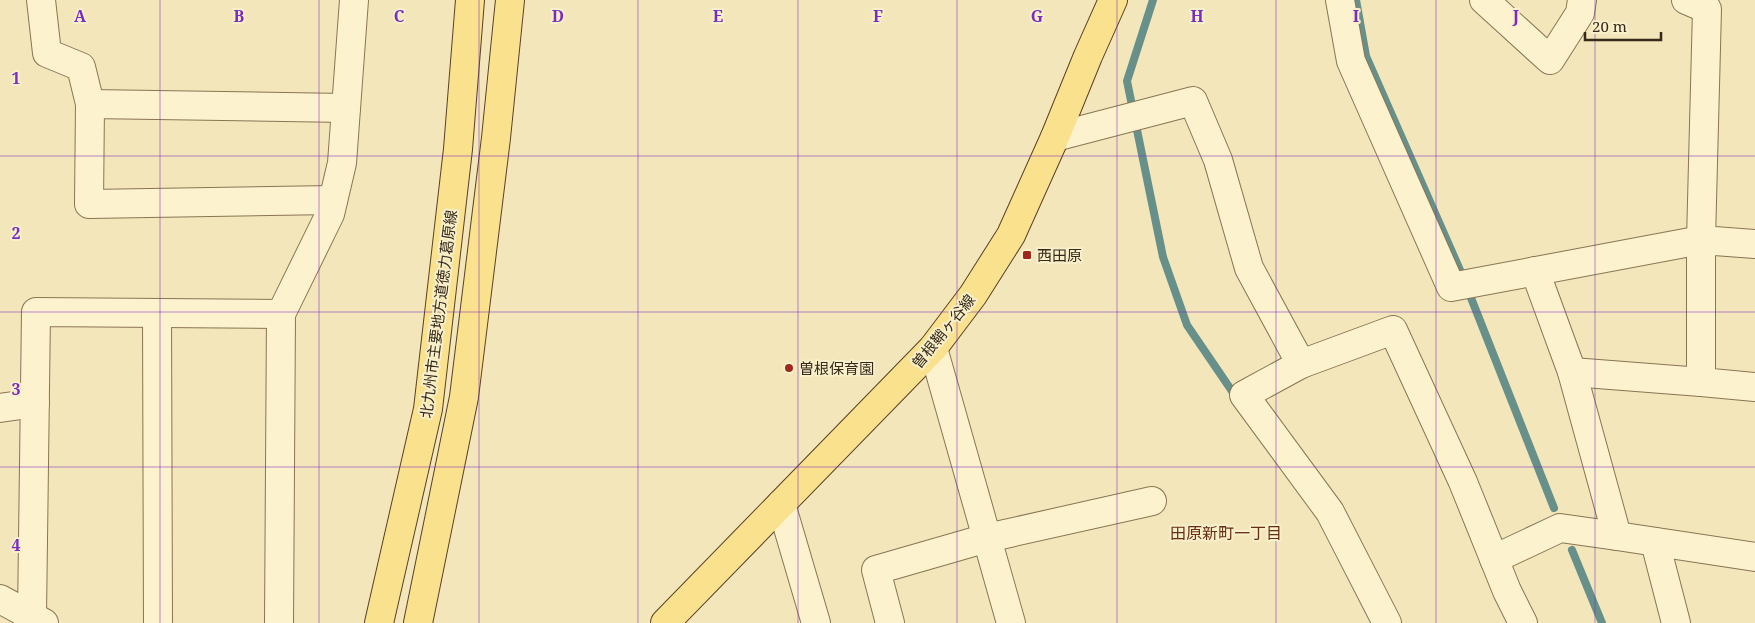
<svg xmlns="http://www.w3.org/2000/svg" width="1755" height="623" viewBox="0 0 1755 623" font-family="'Noto Serif','Noto Sans JP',serif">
  <rect width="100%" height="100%" fill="#f2e6ba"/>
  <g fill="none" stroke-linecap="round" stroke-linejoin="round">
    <g stroke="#669089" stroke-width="8">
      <polyline points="1153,0 1127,81 1163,257 1187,325 1236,397"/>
      <polyline points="1356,0 1366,56 1460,270 1554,508"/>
      <polyline points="1572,550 1602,623"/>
    </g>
    <defs>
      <g id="minor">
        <polyline points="41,0 47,53 81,67 90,104"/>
        <polyline points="1340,0 1351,61 1451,287 1701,240 1707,9 1686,0"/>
        <polyline points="1484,0 1550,60 1580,13 1582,0"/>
        <polyline points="1055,137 1193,101 1218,160 1249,268 1301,364 1393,330 1463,482 1507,591 1523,623"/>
        <polyline points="333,200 89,204 90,104 346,108"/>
        <polyline points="1755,244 1701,240 1701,382 1755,387"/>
        <polyline points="157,313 158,623"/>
        <polyline points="933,348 1011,623"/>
        <polyline points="1301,364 1244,395 1330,512 1387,623"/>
        <polyline points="1572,372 1701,382"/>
        <polyline points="0,408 35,403"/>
        <polyline points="781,504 816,623"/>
        <polyline points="1617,536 1755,557"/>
        <polyline points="1655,542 1676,623"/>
        <polyline points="1494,559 1560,528 1617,536 1572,372 1535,271"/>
        <polyline points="0,599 44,623"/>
        <polyline points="28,623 32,616 36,312 281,314"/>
        <polyline points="279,623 281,314 330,214 342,163 354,0"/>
        <polyline points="890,623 876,570 987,538 1152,501"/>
      </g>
      <g id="major">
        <polyline points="379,623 428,409 458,149 470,0"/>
        <polyline points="418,623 464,397 496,138 510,0"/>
        <polyline points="665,623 933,348 973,295 1011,235 1055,137 1088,56 1113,0"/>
      </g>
    </defs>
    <use href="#minor" stroke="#8a7553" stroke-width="30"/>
    <use href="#major" stroke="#574228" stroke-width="30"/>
    <use href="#minor" stroke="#fcf2ce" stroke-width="28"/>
    <use href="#major" stroke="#fae18d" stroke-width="28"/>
  </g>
  <path fill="none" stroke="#7b2cbf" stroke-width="1" stroke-opacity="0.55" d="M160,0V623M319,0V623M479,0V623M638,0V623M798,0V623M957,0V623M1117,0V623M1276,0V623M1436,0V623M1595,0V623M0,156H1755M0,312H1755M0,467H1755"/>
  <g fill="#9e271e" stroke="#f8efcb" stroke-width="2">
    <rect x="1022" y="250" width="10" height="10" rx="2.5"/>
    <circle cx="789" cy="368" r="5"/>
  </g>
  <g text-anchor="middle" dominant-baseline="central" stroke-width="4" stroke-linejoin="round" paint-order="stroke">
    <g font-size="15" fill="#372a1a" stroke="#f8efcb" text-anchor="start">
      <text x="1037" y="255">西田原</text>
      <text x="799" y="368">曽根保育園</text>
    </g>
    <g font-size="15" fill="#372a1a" stroke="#f8efcb">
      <text transform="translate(438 314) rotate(-83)">北九州市主要地方道徳力葛原線</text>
      <text transform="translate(943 331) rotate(-51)">曽根鞘ヶ谷線</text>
    </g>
    <g font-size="16" fill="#682d15" stroke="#f8efcb">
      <text x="1226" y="533">田原新町一丁目</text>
    </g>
  </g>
  <g font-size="16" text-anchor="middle" font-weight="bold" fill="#7b2cbf" stroke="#f8efcb" stroke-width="4" stroke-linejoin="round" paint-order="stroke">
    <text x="80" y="22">A</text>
    <text x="239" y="22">B</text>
    <text x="399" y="22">C</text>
    <text x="558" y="22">D</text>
    <text x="718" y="22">E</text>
    <text x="878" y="22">F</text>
    <text x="1037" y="22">G</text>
    <text x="1197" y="22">H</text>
    <text x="1356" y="22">I</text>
    <text x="1516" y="22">J</text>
    <text x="16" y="84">1</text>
    <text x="16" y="239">2</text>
    <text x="16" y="395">3</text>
    <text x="16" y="551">4</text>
  </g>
  <path d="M1585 32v8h76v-8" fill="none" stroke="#372a1a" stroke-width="2.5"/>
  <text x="1592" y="32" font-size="15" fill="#372a1a" stroke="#f8efcb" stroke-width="4" paint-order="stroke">20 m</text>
</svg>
